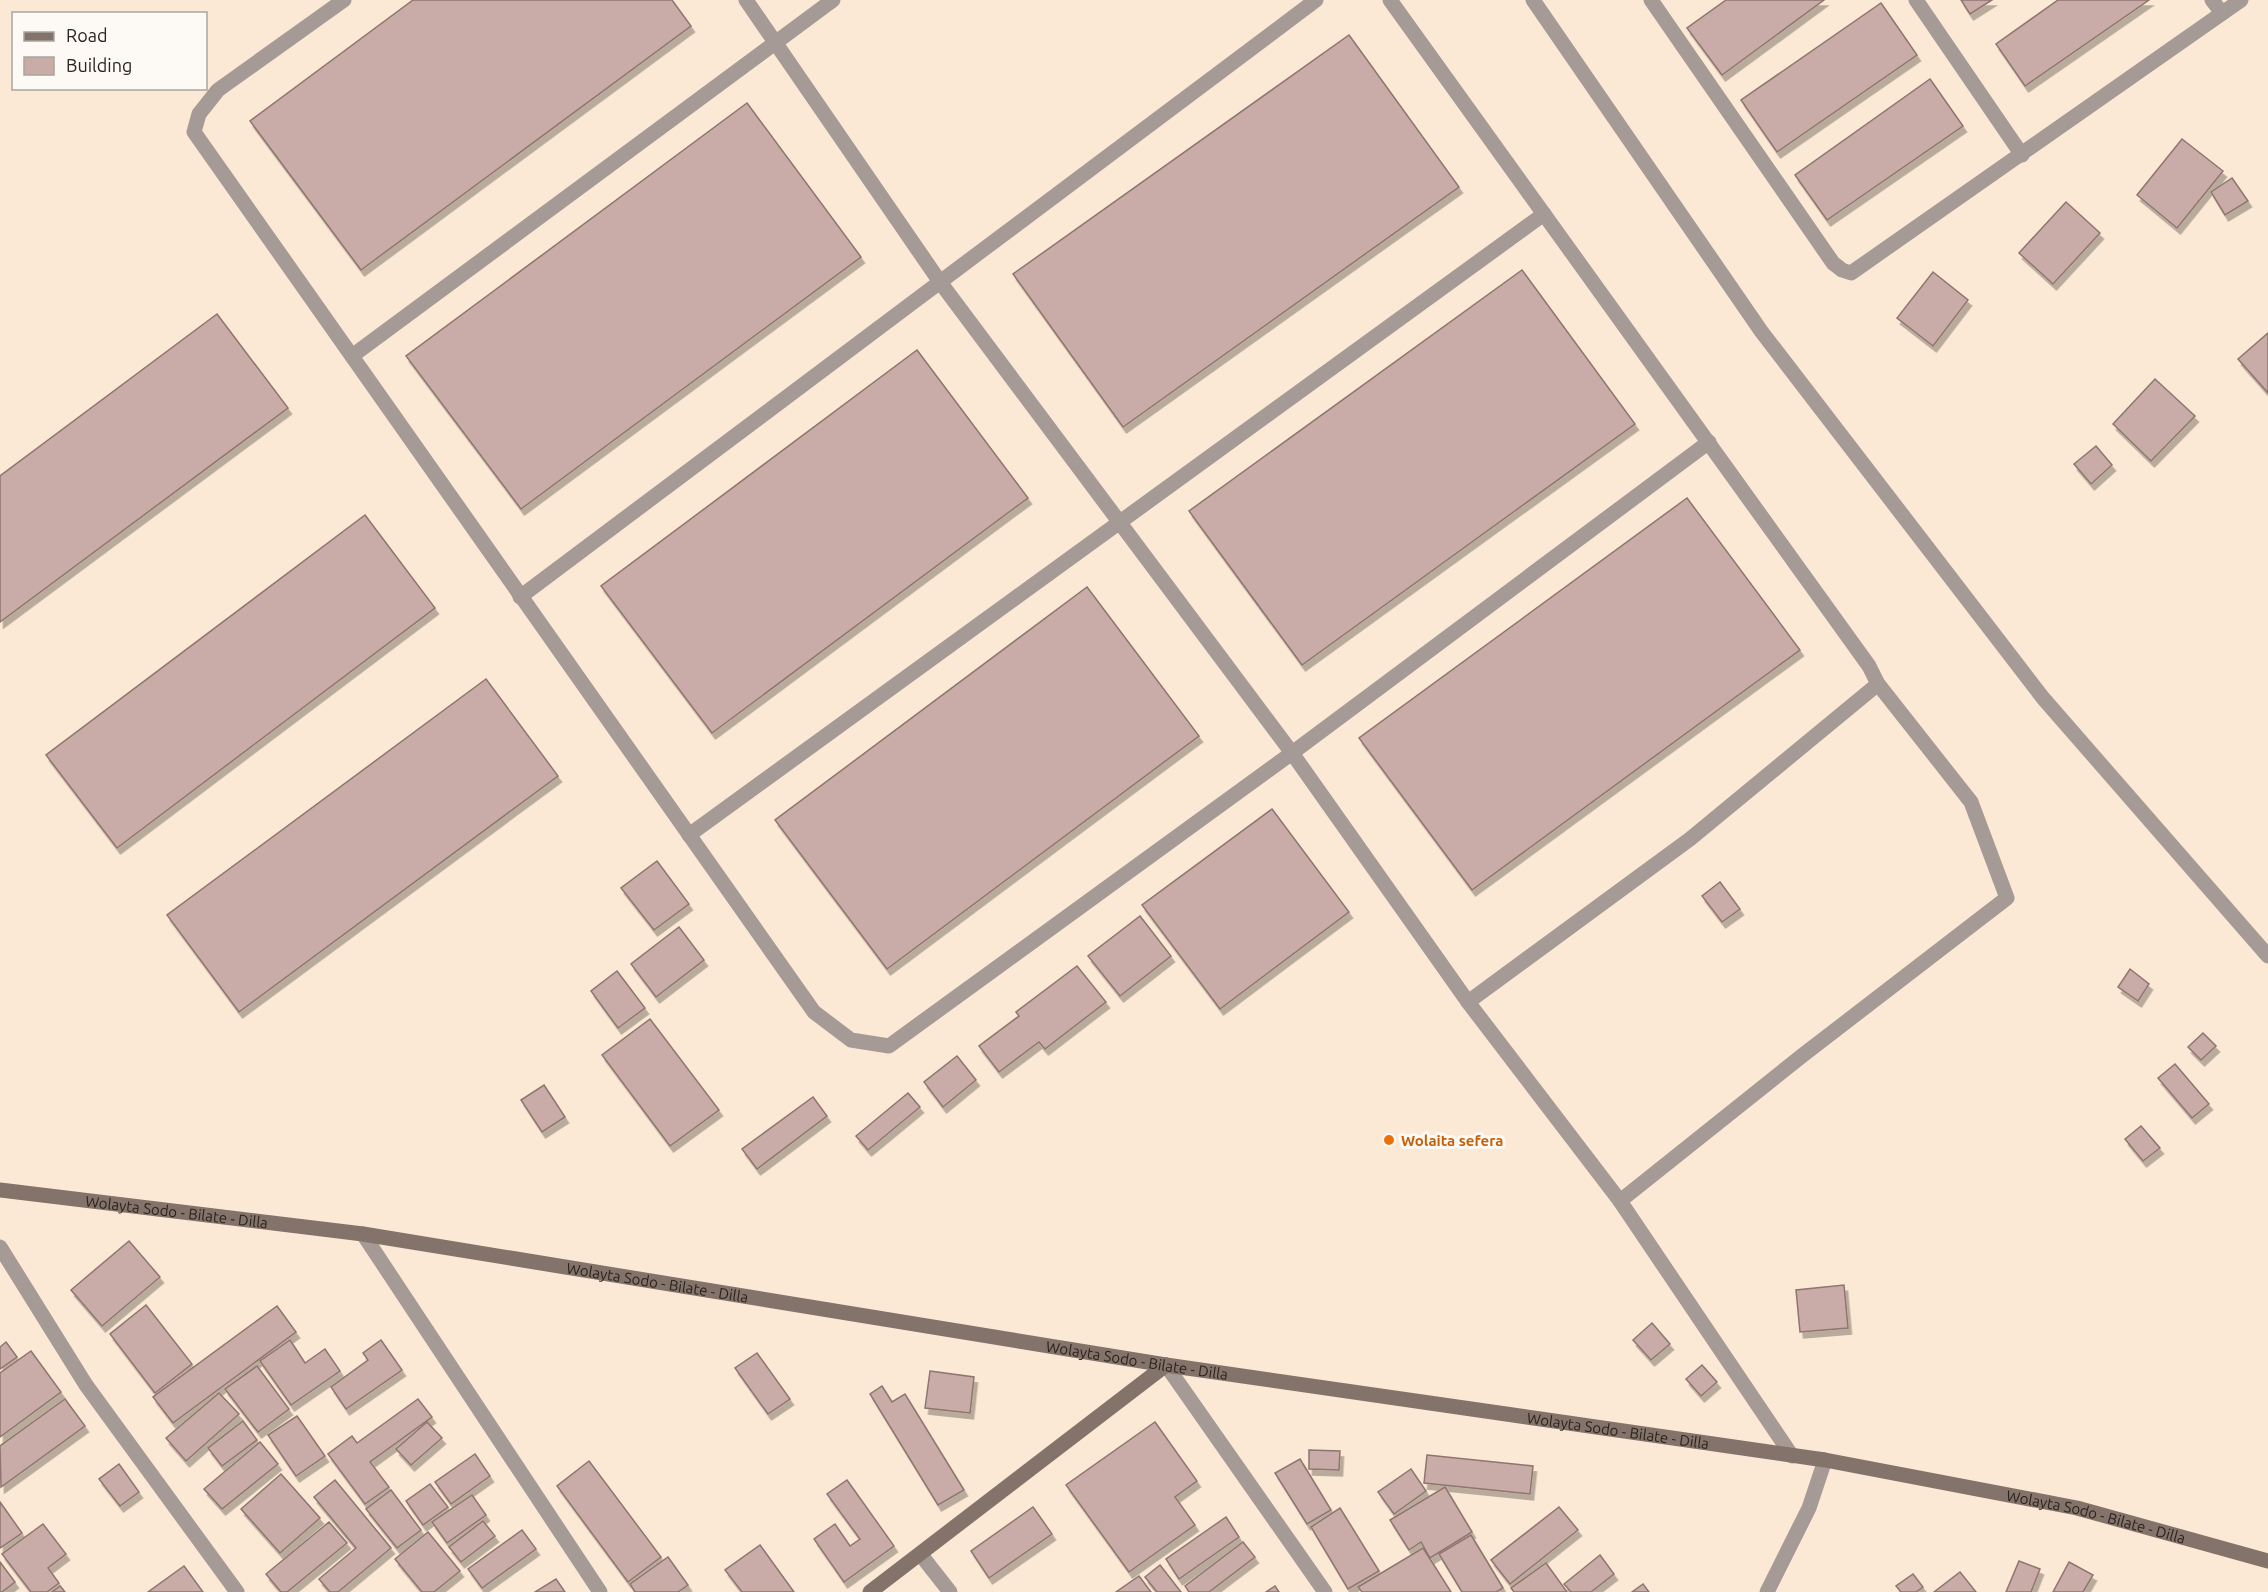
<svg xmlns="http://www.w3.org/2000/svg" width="2268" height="1592" viewBox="0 0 2268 1592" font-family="Ubuntu,sans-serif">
  <defs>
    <filter id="shadow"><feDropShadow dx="3.5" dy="6" stdDeviation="0" flood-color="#0004"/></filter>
  </defs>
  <rect width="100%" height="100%" fill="#fce9d5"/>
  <g fill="#c9aca7" stroke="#8f756f" stroke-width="1.5" filter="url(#shadow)">
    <polygon points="413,0 672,0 691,26 361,270 250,121"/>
    <polygon points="1726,0 1824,0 1722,75 1687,28"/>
    <polygon points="1961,0 1992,0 1970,14"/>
    <polygon points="2058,0 2149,0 2025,86 1996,44"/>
    <polygon points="1881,3 1917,55 1777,152 1741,100"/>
    <polygon points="1349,35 1459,187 1123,427 1013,274"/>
    <polygon points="1930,79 1963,126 1827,220 1795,175"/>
    <polygon points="747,103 861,257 521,509 406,356"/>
    <polygon points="2182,139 2223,171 2177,228 2137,195"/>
    <polygon points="2232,178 2248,201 2225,215 2211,192"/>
    <polygon points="2066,202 2100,233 2053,284 2019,253"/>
    <polygon points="1522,270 1635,424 1302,665 1189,511"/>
    <polygon points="1933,272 1968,300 1933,346 1897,318"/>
    <polygon points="217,314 288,408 0,622 0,476"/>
    <polygon points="2268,333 2268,393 2238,359"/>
    <polygon points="917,350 1028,498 712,733 601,586"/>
    <polygon points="2155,379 2195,416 2151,461 2113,424"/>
    <polygon points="2096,446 2112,465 2091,484 2074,464"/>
    <polygon points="1687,498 1800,650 1472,890 1359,738"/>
    <polygon points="365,515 435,608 117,848 46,755"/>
    <polygon points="1087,587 1199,736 887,969 775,820"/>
    <polygon points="486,679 558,776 239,1012 167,915"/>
    <polygon points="1272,809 1349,912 1220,1009 1142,905"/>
    <polygon points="657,861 689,904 654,930 621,888"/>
    <polygon points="1720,882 1740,909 1722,922 1702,896"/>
    <polygon points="1140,916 1171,956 1120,996 1088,956"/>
    <polygon points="679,927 704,960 656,997 631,964"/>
    <polygon points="1077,966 1106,1002 1045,1049 1039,1042 999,1072 979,1046 1019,1016 1016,1012"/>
    <polygon points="2130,969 2149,984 2138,1001 2118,987"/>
    <polygon points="617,971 645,1008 618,1028 591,991"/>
    <polygon points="650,1019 719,1110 670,1146 602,1055"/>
    <polygon points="2203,1033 2216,1046 2201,1060 2188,1047"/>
    <polygon points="957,1056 976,1080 943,1107 924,1082"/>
    <polygon points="2175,1064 2209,1104 2192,1118 2158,1078"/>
    <polygon points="544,1085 565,1117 542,1132 521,1100"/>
    <polygon points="908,1093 920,1107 868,1150 856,1136"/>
    <polygon points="813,1097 827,1116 757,1169 742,1149"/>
    <polygon points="2141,1126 2160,1148 2143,1161 2125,1139"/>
    <polygon points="129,1241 160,1277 102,1326 71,1290"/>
    <polygon points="1844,1285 1848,1328 1800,1332 1796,1290"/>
    <polygon points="146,1305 192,1364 155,1393 110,1334"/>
    <polygon points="277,1306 296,1332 173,1423 153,1397"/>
    <polygon points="1652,1323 1670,1344 1651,1360 1633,1340"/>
    <polygon points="290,1340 305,1363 325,1349 340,1371 291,1405 260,1361"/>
    <polygon points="381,1340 402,1370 346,1409 331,1387 368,1360 363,1353"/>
    <polygon points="6,1342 17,1357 0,1369 0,1347"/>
    <polygon points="31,1351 61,1392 0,1437 0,1373"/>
    <polygon points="757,1353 790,1399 768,1414 735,1368"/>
    <polygon points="1702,1365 1717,1382 1701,1396 1686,1379"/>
    <polygon points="257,1366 289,1409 258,1432 225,1389"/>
    <polygon points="930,1371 974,1377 970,1413 925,1408"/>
    <polygon points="882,1386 892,1402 905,1394 964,1490 938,1505 870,1394"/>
    <polygon points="219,1393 239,1414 186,1461 166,1438"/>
    <polygon points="65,1399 85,1426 1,1487 0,1446"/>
    <polygon points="418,1399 432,1417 370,1462 389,1487 365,1504 328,1454 352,1436 357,1443"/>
    <polygon points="297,1416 325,1456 296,1476 268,1435"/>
    <polygon points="243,1421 257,1440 222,1466 208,1448"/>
    <polygon points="427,1422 442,1438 411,1465 396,1449"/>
    <polygon points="1155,1422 1197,1481 1175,1497 1195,1525 1129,1572 1066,1485"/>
    <polygon points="260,1442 278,1464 222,1509 204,1489"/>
    <polygon points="1309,1450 1340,1451 1339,1470 1309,1469"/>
    <polygon points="475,1454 490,1476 451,1504 435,1482"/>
    <polygon points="1427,1455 1533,1466 1530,1494 1424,1483"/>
    <polygon points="1300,1459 1331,1510 1307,1524 1275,1473"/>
    <polygon points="589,1461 661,1557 628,1582 557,1486"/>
    <polygon points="119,1464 139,1492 120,1506 99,1479"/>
    <polygon points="1411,1469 1426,1491 1394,1514 1378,1492"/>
    <polygon points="281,1474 320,1518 280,1553 241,1509"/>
    <polygon points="335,1480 391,1548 338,1592 330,1592 319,1579 356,1548 314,1497"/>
    <polygon points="847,1480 894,1546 844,1582 814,1539 835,1524 850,1546 860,1539 827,1494"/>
    <polygon points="430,1484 448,1507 423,1525 406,1501"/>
    <polygon points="1445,1487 1472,1532 1430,1558 1421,1542 1409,1550 1390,1520"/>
    <polygon points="391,1490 421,1530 397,1548 366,1509"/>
    <polygon points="472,1495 486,1515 447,1543 432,1522"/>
    <polygon points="0,1502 22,1533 0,1548"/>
    <polygon points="1033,1507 1052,1534 989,1578 971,1551"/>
    <polygon points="1559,1507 1578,1530 1510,1584 1491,1560"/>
    <polygon points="1340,1508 1379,1571 1348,1589 1311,1527"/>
    <polygon points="1226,1517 1239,1537 1179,1579 1166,1559"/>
    <polygon points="483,1521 495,1536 461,1562 449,1547"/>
    <polygon points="329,1522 347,1543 287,1592 281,1592 266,1574"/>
    <polygon points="43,1524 66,1554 48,1568 59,1583 47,1592 31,1592 2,1554"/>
    <polygon points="522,1530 536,1549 482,1588 468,1569"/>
    <polygon points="428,1532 460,1571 434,1592 422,1592 395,1559"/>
    <polygon points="1471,1535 1503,1588 1496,1592 1462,1592 1439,1554"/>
    <polygon points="1243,1542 1255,1557 1209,1592 1189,1592 1185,1586"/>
    <polygon points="760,1545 794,1592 742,1592 725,1570"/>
    <polygon points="1423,1548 1451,1592 1362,1592 1358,1587"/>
    <polygon points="1600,1555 1614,1574 1591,1592 1571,1592 1564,1584"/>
    <polygon points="668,1557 688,1585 678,1592 635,1592 630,1584"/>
    <polygon points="2019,1561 2040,1569 2031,1592 2006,1592"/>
    <polygon points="0,1562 15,1582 2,1592 0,1592"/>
    <polygon points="2069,1562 2093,1575 2083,1592 2053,1592"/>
    <polygon points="1546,1563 1567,1592 1514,1592 1511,1588"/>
    <polygon points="1160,1565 1181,1592 1157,1592 1145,1577"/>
    <polygon points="184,1566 203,1592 148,1592"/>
    <polygon points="1960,1572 1976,1592 1934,1592"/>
    <polygon points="1913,1574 1923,1587 1916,1592 1901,1592 1896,1586"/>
    <polygon points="1139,1576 1151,1592 1116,1592"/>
    <polygon points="556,1579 565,1592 535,1592"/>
    <polygon points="1643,1584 1649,1592 1632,1592"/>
    <polygon points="60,1586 65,1592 52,1592"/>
    <polygon points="1275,1586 1279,1592 1266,1592"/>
  </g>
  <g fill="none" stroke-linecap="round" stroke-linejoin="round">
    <g stroke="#a59a95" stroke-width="15">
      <polyline points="344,0 218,90 199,114 194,132 814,1012 851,1040 889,1046 1292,753 1709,442"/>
      <polyline points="746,0 940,282 1292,753 1468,1002 1620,1201 1792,1456"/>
      <polyline points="1390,0 1869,666 1878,684 1971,802 2007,898 1803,1055 1620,1201"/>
      <polyline points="352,356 833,0"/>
      <polyline points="520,597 1316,0"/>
      <polyline points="689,835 1544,214"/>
      <polyline points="1468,1002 1690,839 1878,684"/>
    </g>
    <g stroke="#a59a95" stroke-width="15">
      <polyline points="1533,0 1761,331 2043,698 2268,956"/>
      <polyline points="1651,0 1833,263 1842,270 1851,273 2241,0"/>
      <polyline points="1916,0 2022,155"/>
      <polyline points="2212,0 2222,13"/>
      <polyline points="363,1234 600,1592"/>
      <polyline points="0,1247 86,1385 237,1592"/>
      <polyline points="1166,1365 1325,1592"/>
      <polyline points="921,1555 950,1592"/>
      <polyline points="1767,1592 1809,1508 1825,1460"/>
    </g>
    <g stroke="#83736b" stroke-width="15">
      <path id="s1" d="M0,1190L363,1234L1166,1365L1825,1460L2077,1508L2268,1561"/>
      <polyline points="870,1592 1166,1365"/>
    </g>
  </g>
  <circle fill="#e8710a" stroke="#fdf9f5" stroke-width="2" cx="1389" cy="1140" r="6"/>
  <g text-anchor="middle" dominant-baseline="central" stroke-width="6" stroke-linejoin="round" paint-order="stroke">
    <g font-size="15" font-weight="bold" fill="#c56008" stroke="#fdf9f5" text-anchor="start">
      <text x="1401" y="1140">Wolaita sefera</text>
    </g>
    <g font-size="15" fill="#2b241c" stroke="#fdf9f5">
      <text stroke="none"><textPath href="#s1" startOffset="178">Wolayta Sodo - Bilate - Dilla</textPath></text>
      <text stroke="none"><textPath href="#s1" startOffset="664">Wolayta Sodo - Bilate - Dilla</textPath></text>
      <text stroke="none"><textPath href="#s1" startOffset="1150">Wolayta Sodo - Bilate - Dilla</textPath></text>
      <text stroke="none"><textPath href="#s1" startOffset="1636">Wolayta Sodo - Bilate - Dilla</textPath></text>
      <text stroke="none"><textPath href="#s1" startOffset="2122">Wolayta Sodo - Bilate - Dilla</textPath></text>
    </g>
  </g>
  <rect x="12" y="12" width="195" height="78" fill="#fdf9f5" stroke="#a9a49e" stroke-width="1.5"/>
  <rect x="24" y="32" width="30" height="9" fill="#83736b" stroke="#a9a49e" stroke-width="1.5"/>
  <text x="66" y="42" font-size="18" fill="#2b241c">Road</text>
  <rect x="24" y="57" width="30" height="18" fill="#c9aca7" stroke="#a9a49e" stroke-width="1.5"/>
  <text x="66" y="72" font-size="18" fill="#2b241c">Building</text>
</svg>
